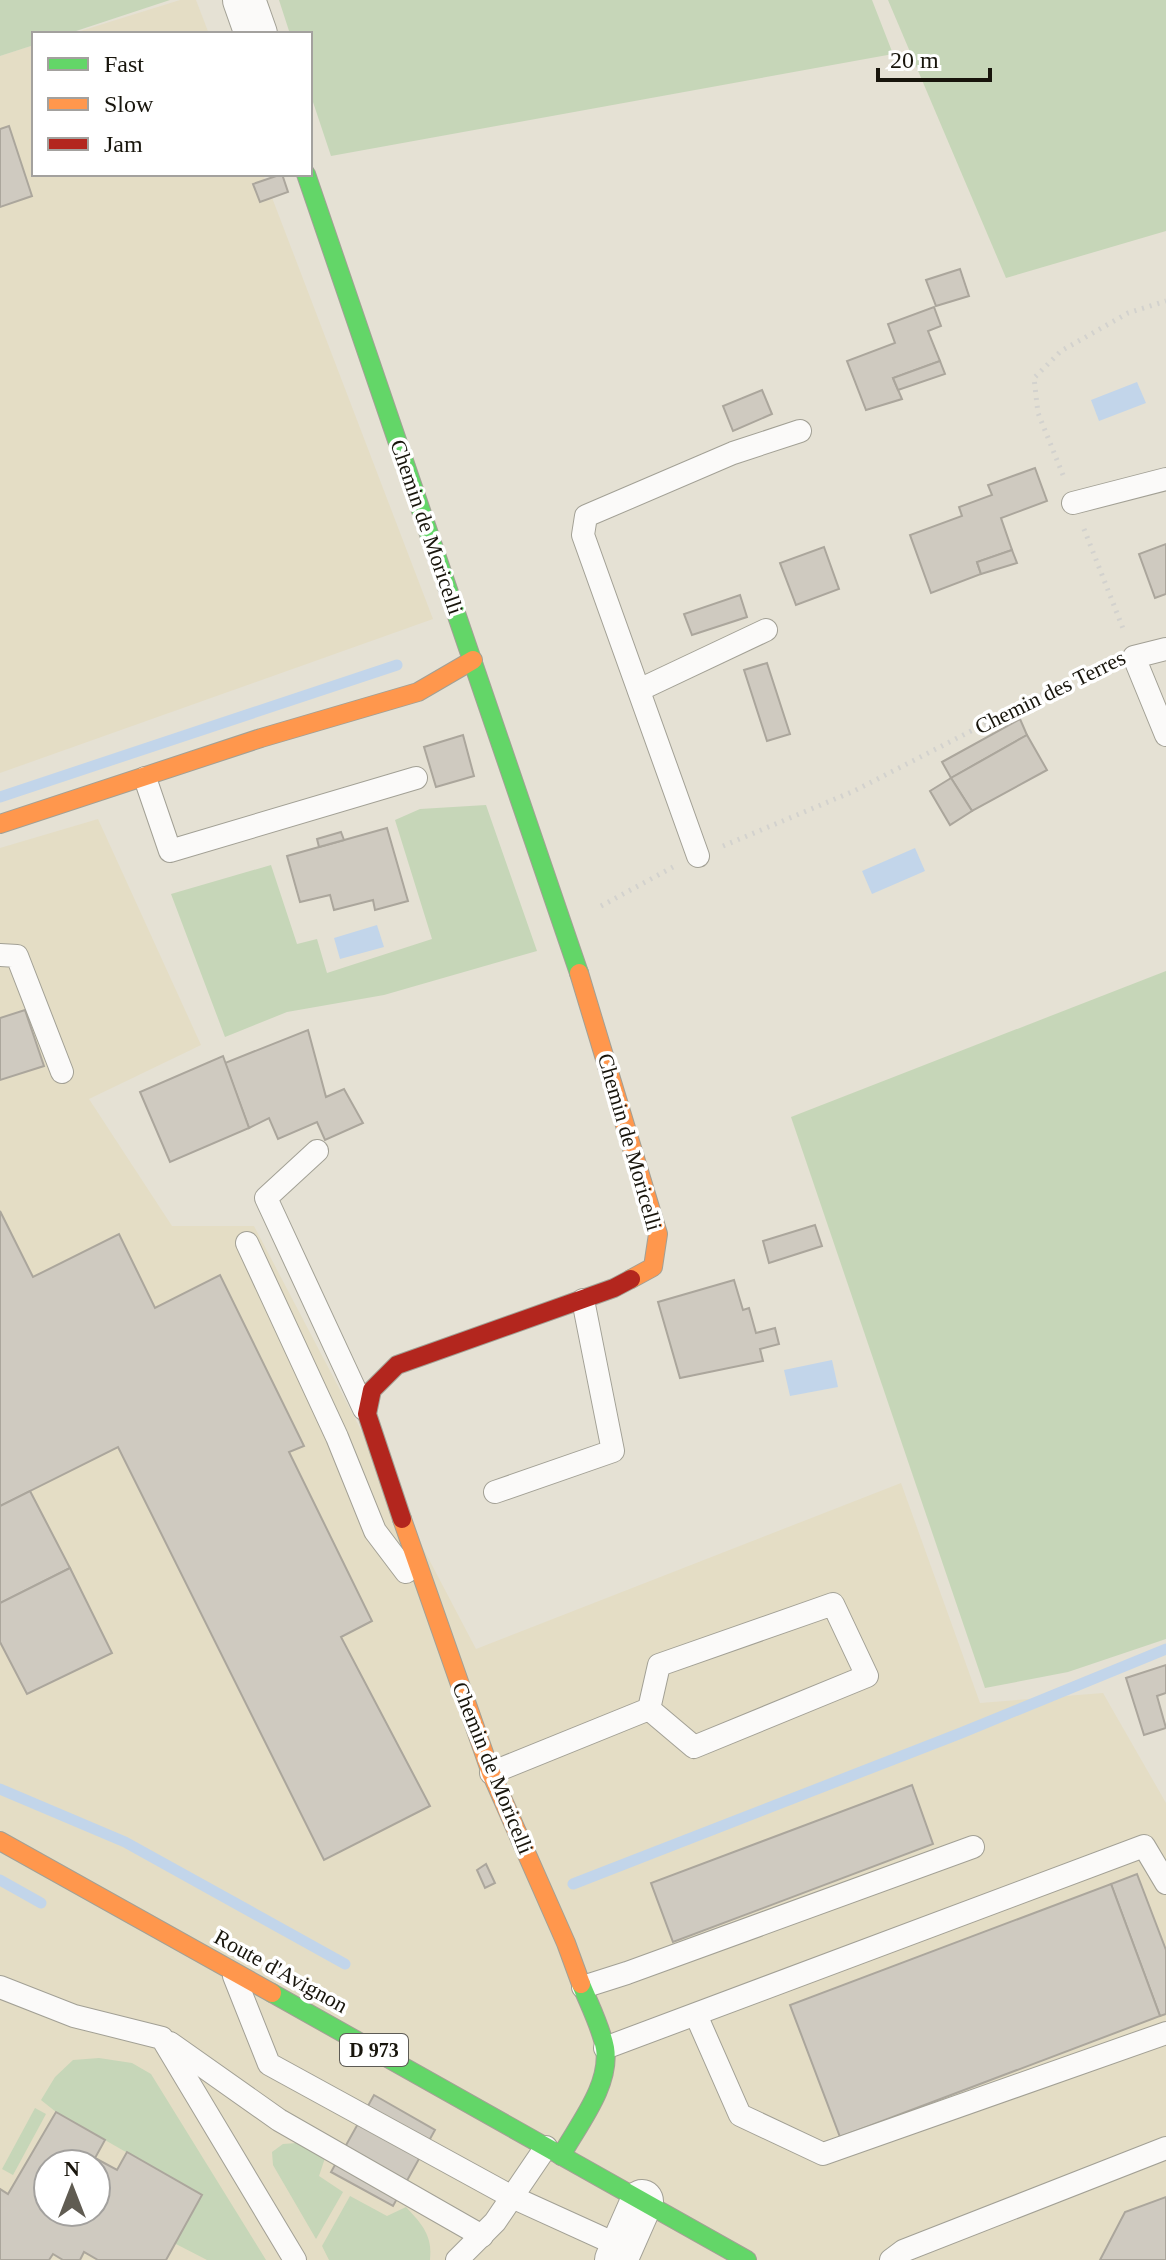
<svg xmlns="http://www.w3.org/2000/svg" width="1166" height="2260" viewBox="0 0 1166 2260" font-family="Georgia,serif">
  <rect width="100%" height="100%" fill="#e5e1d4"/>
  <g fill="#e4ddc5" fill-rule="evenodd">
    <polygon points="180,0 196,0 209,34 71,34"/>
    <polygon points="34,45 34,174 263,174 433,619 0,773 0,56"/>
    <path d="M98,819L201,1045L89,1099L172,1226H254L476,1649L901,1483L980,1703L1103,1693L1166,1803V2260H0V848ZM48,2164H96V2212H48Z"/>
  </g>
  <g fill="#c6d6b8">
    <polygon points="0,0 170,0 67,34 34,34 34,45 0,56"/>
    <polygon points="279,0 872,0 893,54 331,156 310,93 310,34 290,34"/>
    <polygon points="888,0 1166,0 1166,231 1006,278"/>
    <polygon points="486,805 537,951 384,995 287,1012 225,1037 171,894 271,865 297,944 317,939 327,973 432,939 395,820 420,809"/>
    <polygon points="1166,971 1166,1639 1068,1672 985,1688 791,1117"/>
    <polygon points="99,2058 132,2063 151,2074 266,2260 207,2260 174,2243 201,2195 56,2112 41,2100 55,2077 73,2060"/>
    <polygon points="35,2108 46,2114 13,2175 2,2169"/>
    <polygon points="296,2143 325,2158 319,2176 343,2192 316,2239 273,2165 272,2152 283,2144"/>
    <path d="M350,2196L387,2216L406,2207C422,2224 433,2236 430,2260H329L322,2246Z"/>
  </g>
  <g fill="#c2d5ea">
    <polygon points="1137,382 1146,403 1099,421 1091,400"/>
    <polygon points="915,848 925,871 872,894 862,871"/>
    <polygon points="377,925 384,947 340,959 334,938"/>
    <polygon points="832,1360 838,1387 790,1396 784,1370"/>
  </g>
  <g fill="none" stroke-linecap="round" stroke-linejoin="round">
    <g stroke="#c2d5ea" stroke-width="11">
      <polyline points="0,797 397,665"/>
      <polyline points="0,1789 125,1842 345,1964"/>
      <polyline points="0,1880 41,1903"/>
      <polyline points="573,1884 961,1733 1166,1649"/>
    </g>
  </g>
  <g fill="#cfcac0" stroke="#aba69c" stroke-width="2" fill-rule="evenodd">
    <polygon points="9,126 32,196 0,207 0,129"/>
    <polygon points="282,174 288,192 260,202 253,184"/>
    <polygon points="960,269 969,296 936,306 926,280"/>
    <polygon points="934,307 941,326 928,331 940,361 893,378 902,399 866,410 847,361 895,343 888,324"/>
    <polygon points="940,361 945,374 898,390 893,378"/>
    <polygon points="762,390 772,414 733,431 723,406"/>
    <polygon points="1035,468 1047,501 1001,518 1012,550 977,562 981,574 931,593 910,535 962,516 959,507 992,495 988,485"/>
    <polygon points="1166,544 1166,594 1155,598 1139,554"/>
    <polygon points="824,547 839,589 796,605 780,563"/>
    <polygon points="1012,550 1017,563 981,574 977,562"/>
    <polygon points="740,595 747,617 692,635 684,614"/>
    <polygon points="767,663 790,734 767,741 744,670"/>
    <polygon points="1020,719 1027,735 951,778 942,762"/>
    <polygon points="463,735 474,776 436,787 424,747"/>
    <polygon points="1027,735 1047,770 972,811 951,778"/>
    <polygon points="951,778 972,811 950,825 930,791"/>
    <polygon points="387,828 408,901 375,910 373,900 334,910 330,895 300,902 287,856"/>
    <polygon points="341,832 344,840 319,847 317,839"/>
    <polygon points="25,1010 44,1066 0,1080 0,1018"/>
    <polygon points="308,1030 326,1097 344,1089 363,1123 325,1140 317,1122 278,1139 269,1118 249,1128 225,1063"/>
    <polygon points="223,1056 249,1128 170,1162 140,1092"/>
    <polygon points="0,1211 33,1277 119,1234 155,1308 220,1275 304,1446 289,1452 372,1621 341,1637 430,1806 324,1860 118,1447 0,1506"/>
    <polygon points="815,1225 822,1246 769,1263 763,1241"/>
    <polygon points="734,1280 743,1310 749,1308 756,1333 775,1328 779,1344 760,1349 763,1361 680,1378 658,1302"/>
    <polygon points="30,1491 70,1568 0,1603 0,1506"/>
    <polygon points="70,1568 112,1653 27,1694 0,1642 0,1603"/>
    <polygon points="1166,1665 1166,1693 1157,1696 1166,1728 1144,1735 1126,1678"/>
    <polygon points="912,1785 933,1844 673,1942 651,1883"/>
    <polygon points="486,1864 495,1883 485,1888 477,1870"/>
    <polygon points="1137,1874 1166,1950 1166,2014 1160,2016 1111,1884"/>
    <polygon points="1111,1884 1160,2016 840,2137 790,2005"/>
    <polygon points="374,2095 435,2130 393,2206 331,2172"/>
    <path d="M56,2112L105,2140L95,2158L117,2170L127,2152L202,2195L166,2260H98L84,2252L80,2260H63L53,2254L49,2260H0V2189L8,2194ZM48,2164H96V2212H48Z"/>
    <polygon points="1166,2197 1166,2260 1100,2260 1125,2212"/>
  </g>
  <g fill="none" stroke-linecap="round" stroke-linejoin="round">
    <defs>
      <g id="lane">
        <polyline points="1073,503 1166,479"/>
        <polyline points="1166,649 1134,657 1166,735"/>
        <polyline points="639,690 766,630"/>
        <polyline points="145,778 170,851 416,778"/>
        <polyline points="698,856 583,535 586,516 733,453 800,431"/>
        <polyline points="0,955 17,956 62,1072"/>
        <polyline points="317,1151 266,1198 364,1409"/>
        <polyline points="247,1243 337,1437 375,1531 406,1572"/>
        <polyline points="495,1492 613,1451 583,1300"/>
        <polyline points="491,1773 649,1709 659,1665 833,1604 867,1676 694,1747 649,1709"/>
        <polyline points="234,1976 269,2064 512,2197 622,2247"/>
        <polyline points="0,1987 74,2016 162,2038 295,2260"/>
        <polyline points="583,1987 627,1973 973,1847"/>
        <polyline points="696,2015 740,2115 823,2154 1166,2033"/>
        <polyline points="170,2043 279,2120 482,2236"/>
        <polyline points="605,2048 1144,1846 1166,1883"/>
        <polyline points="457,2260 495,2222 546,2147"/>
        <polyline points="891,2260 903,2251 1166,2148"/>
      </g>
      <g id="street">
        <polyline points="244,0 256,34"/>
        <polyline points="616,2260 642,2201"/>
      </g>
      <g id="fast">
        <polyline points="306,174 579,973"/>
        <polyline points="272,1993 747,2260"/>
        <path d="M561,2156C578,2125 611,2085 605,2048C601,2027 589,2004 581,1984"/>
      </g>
      <g id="slow">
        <polyline points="0,824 261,738 418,692 473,660"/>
        <polyline points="579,973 658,1234 653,1267 631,1279"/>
        <polyline points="402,1519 491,1773 566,1943 581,1984"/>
        <polyline points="0,1841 272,1993"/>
      </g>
      <polyline id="jam" points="402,1519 367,1414 372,1390 397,1365 614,1288 631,1279"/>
    </defs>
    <use href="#lane" stroke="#a2a095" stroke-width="24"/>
    <use href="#street" stroke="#a2a095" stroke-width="44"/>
    <use href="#fast" stroke="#a2a095" stroke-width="20"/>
    <use href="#slow" stroke="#a2a095" stroke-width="20"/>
    <use href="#jam" stroke="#a2a095" stroke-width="20"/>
    <g stroke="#d3d2ce" stroke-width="5" stroke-dasharray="2 6" stroke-linecap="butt">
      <polyline points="1063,475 1038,413 1034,378 1061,351 1128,313 1166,301"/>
      <polyline points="1084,529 1124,631"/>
      <polyline points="723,846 854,791 1094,668 1108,664"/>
      <polyline points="601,906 673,867"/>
    </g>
    <use href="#lane" stroke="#fbfaf9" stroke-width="22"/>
    <use href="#street" stroke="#fbfaf9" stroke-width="42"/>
    <use href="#fast" stroke="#63d668" stroke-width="18"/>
    <use href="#slow" stroke="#ff974d" stroke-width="18"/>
    <use href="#jam" stroke="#b3261e" stroke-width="18"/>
  </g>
  <g text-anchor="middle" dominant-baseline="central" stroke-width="7" stroke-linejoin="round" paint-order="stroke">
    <rect fill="#fff" stroke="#5d5b55" stroke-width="2" x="340" y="2034" width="68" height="32" rx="6"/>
    <g font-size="20" font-weight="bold" fill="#18150c">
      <text x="374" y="2050">D 973</text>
    </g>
    <g font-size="22" fill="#18150c" stroke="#fff">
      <text transform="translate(427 527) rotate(71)">Chemin de Moricelli</text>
      <text transform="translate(1050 692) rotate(-26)">Chemin des Terres</text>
      <text transform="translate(630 1142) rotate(74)">Chemin de Moricelli</text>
      <text transform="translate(493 1768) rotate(68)">Chemin de Moricelli</text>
      <text transform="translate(281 1971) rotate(29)">Route d'Avignon</text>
    </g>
  </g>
  <rect x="32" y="32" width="280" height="144" fill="#ffffff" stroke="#a3a19e" stroke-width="2"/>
  <rect x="48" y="58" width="40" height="12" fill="#63d668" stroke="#a3a19e" stroke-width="2"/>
  <text x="104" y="72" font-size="24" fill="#18150c">Fast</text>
  <rect x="48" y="98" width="40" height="12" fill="#ff974d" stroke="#a3a19e" stroke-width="2"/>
  <text x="104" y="112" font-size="24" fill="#18150c">Slow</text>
  <rect x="48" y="138" width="40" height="12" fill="#b3261e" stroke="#a3a19e" stroke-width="2"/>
  <text x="104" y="152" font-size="24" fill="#18150c">Jam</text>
  <g transform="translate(72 2188)"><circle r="38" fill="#ffffff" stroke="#a3a19e" stroke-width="2"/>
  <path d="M0-6L14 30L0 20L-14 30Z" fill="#605c52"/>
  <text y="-12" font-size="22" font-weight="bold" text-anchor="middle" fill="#18150c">N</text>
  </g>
  <path d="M878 68v12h112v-12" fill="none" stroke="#18150c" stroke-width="4"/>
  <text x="890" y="68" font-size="24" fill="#18150c" stroke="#ffffff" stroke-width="6" paint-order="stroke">20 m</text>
</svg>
